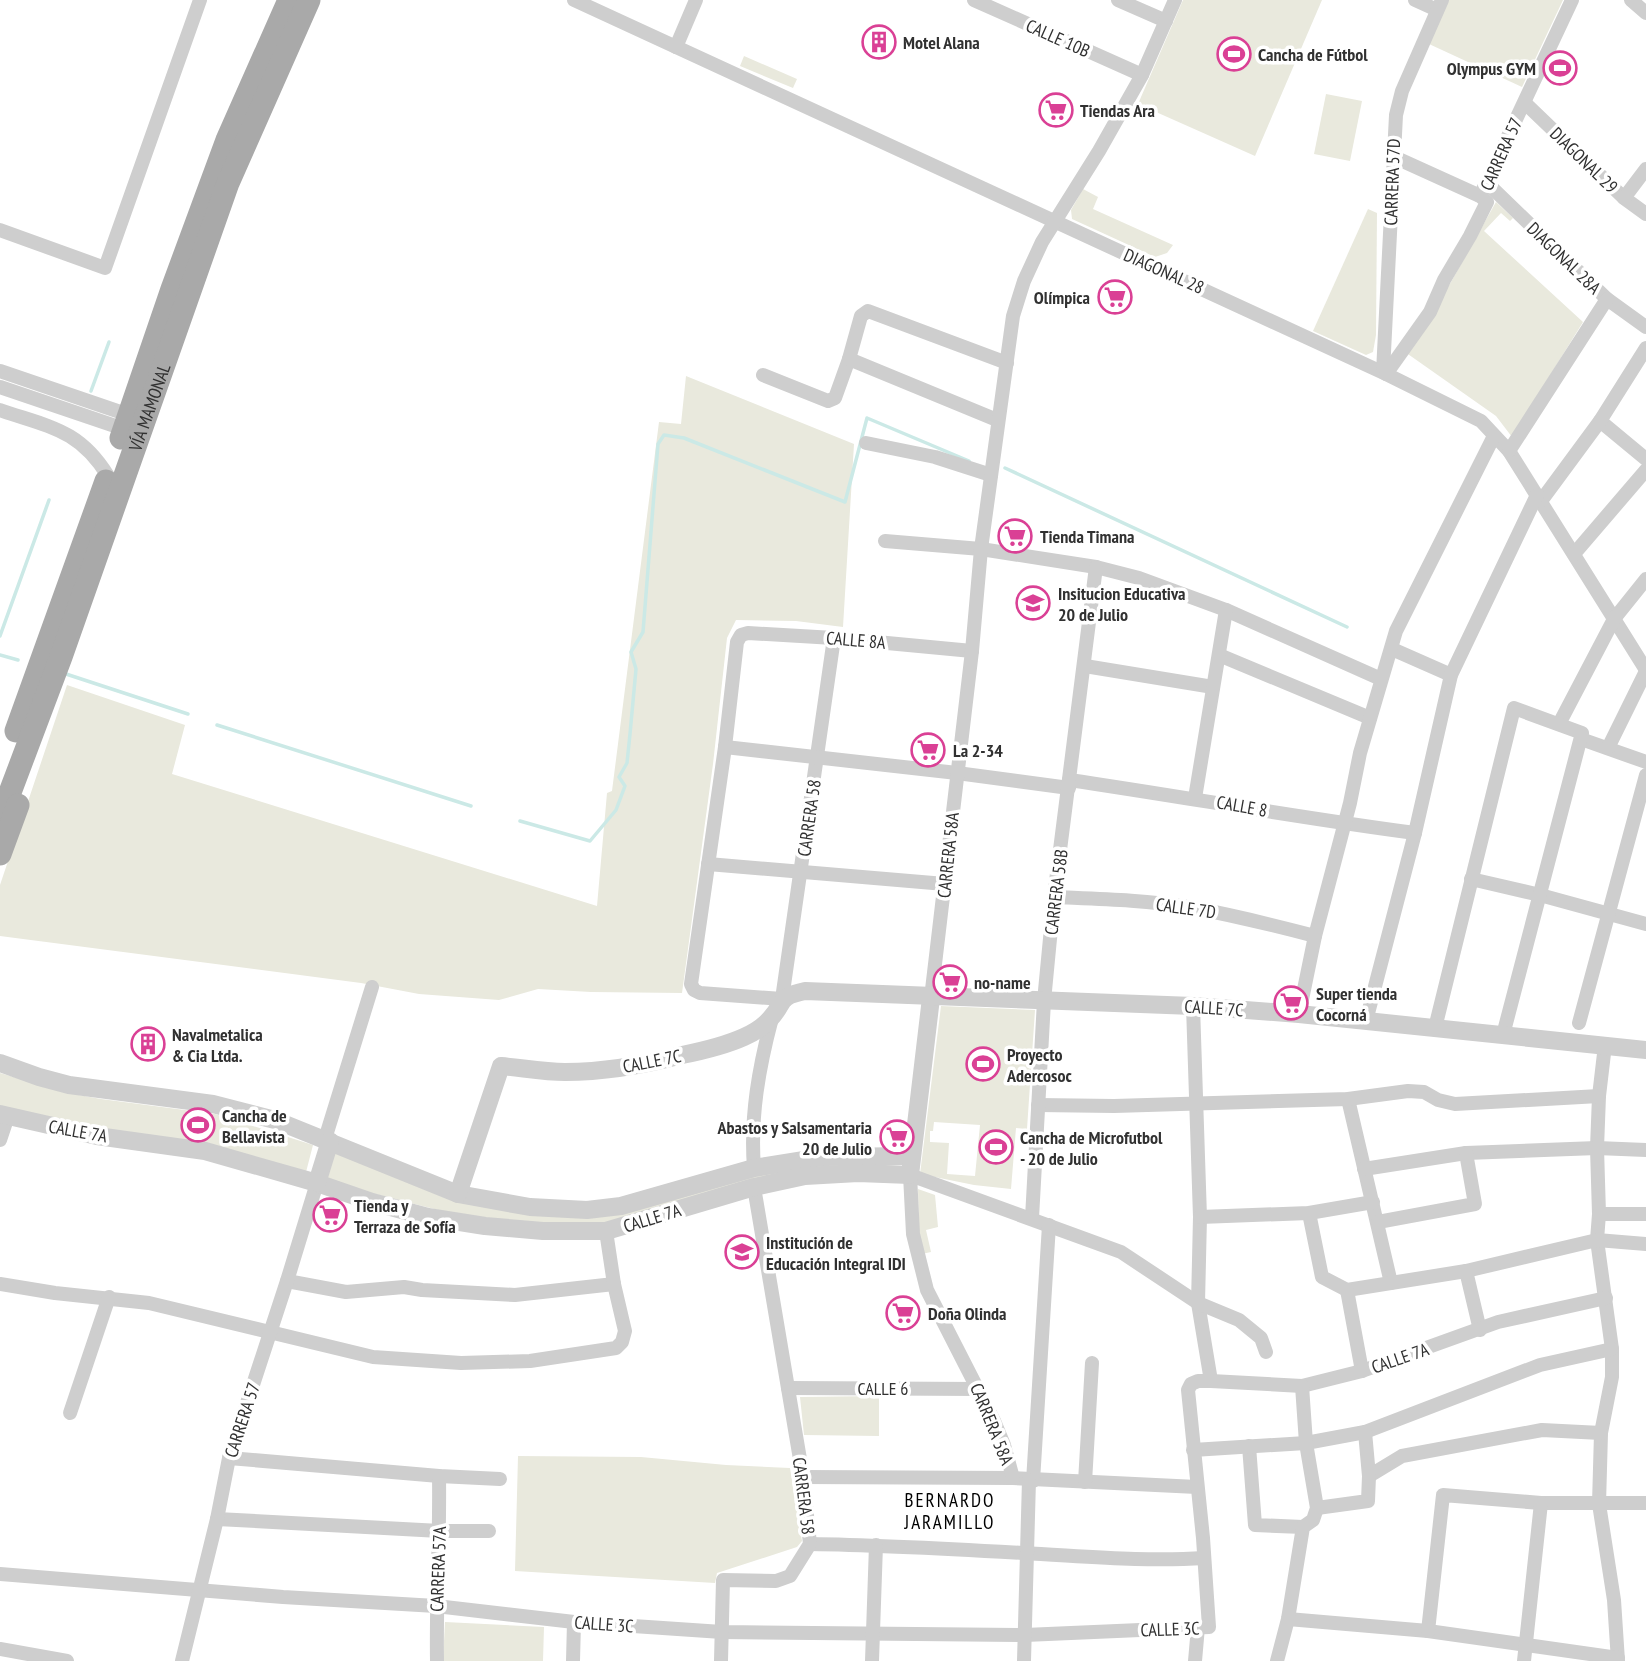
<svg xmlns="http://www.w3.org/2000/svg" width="1646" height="1661" viewBox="0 0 1646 1661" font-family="'PT Sans Narrow',sans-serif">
  <rect width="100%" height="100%" fill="#fff"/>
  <g fill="#e9e9dd" fill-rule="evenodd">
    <polygon points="1183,0 1322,0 1255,156 1138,104"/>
    <polygon points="1449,0 1563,0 1522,87 1429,44"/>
    <polygon points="744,56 797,79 793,88 740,66"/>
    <polygon points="1326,94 1362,101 1350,161 1314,154"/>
    <polygon points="1083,189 1098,197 1093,209 1173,245 1167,253 1155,257 1072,219 1071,210"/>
    <polygon points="1496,202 1513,218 1510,221 1501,213 1484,231 1583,322 1512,437 1496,416 1405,352 1451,282"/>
    <polygon points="1368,209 1377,213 1376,335 1373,352 1366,355 1313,331"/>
    <polygon points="686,376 854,444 843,627 796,621 736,620 727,638 713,764 682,993 591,992 538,989 499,1000 419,994 361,983 0,936 0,885 67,685 185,725 172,774 597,906 607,793 612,791 659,422 681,424"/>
    <path d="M941,1006L1035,1010L1027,1129L1016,1128L1011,1189L974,1185L920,1174ZM934,1122L980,1125L975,1176L947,1174L949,1143L930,1142V1131H933Z"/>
    <polygon points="0,1073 68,1093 101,1099 215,1114 313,1145 305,1176 0,1109"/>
    <polygon points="335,1153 456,1200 603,1213 800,1165 900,1165 836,1168 604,1225 528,1223 454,1214 324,1181"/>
    <polygon points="918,1189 935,1195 938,1227 926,1230 931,1252 922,1254 919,1236"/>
    <polygon points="879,1396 879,1436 804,1435 800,1397"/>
    <polygon points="518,1456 641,1457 726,1465 790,1468 802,1541 797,1547 717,1573 715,1583 515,1571"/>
    <polygon points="445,1622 544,1627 543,1661 443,1661"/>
  </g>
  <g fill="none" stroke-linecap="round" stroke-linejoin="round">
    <g stroke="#cbe9e6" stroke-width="3.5">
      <polyline points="91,391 109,342"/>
      <polyline points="1005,468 1347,627"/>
      <polyline points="0,636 49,500"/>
      <polyline points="0,655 18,660"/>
      <polyline points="66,674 188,714"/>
      <polyline points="217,725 471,806"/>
      <polyline points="520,821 590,841 616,810 625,786 619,777 627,763 630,734 636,669 631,652 643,632 658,444 664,435 684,438 845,502 867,418 969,461"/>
    </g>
    <g stroke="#cecece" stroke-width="14">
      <polyline points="574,0 1386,374 1481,421 1509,451 1646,670"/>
      <polyline points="974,0 1142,75"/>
      <polyline points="1118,0 1166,21"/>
      <polyline points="1415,0 1437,10"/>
      <polyline points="1631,0 1646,13"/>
      <polyline points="676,47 696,0"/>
      <polyline points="1525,103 1624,198 1646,214"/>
      <polyline points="1487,183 1607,299 1646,327"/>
      <polyline points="1480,196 1572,0"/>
      <polyline points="1624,198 1646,169"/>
      <polyline points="0,230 105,268 200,0"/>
      <polyline points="0,371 129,415"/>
      <polyline points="1383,372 1396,115 1402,91 1442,0"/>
      <polyline points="1386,374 1430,312 1444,280 1470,236 1487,202 1480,196 1394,157"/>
      <polyline points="763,375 828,401 835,398 849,359"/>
      <polyline points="0,387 124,429"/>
      <path d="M0,410C49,427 79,429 108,476"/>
      <polyline points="997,420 849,359 861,316 868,311 1007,363"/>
      <polyline points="1600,421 1646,459"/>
      <polyline points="866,443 935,457 991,475"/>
      <polyline points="1509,451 1607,299"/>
      <polyline points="1541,501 1600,421 1646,348"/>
      <polyline points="885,541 981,549 1096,567 1139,578 1226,610 1381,679"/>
      <polyline points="1574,554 1646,470"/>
      <polyline points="834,638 782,999 700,993 694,990 691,984 725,747 737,642 741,635 748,633 834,638 972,651"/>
      <polyline points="1392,649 1451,675"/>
      <polyline points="1219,655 1370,718"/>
      <polyline points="1085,666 1213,687"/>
      <polyline points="1559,724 1614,619 1646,579"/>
      <polyline points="1581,739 1646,762"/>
      <polyline points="725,747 957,773 1069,788"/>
      <polyline points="1608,748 1646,671"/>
      <path d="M1069,780C1185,797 1300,818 1415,833"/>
      <polyline points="1195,798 1226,610"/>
      <polyline points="708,864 945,884"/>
      <polyline points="1471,879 1540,895 1646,924"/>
      <path d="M1054,897C1099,899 1144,900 1189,907C1232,915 1273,925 1315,936"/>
      <polyline points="931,998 972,651 981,549 1013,316 1024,281 1042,242 1099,151 1142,75 1175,0"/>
      <polyline points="1193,1006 1200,1217 1198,1303 1211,1381"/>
      <polyline points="1299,1014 1315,936 1350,803 1360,753 1396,631 1494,436"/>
      <polyline points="1366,1021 1415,833 1451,675 1537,495"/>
      <polyline points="1579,1023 1646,775"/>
      <polyline points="1435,1028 1514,708 1582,733 1503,1035"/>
      <polyline points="1605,1045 1599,1096 1597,1148 1599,1214 1597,1240 1612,1349 1612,1377 1601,1433 1599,1504 1614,1600 1618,1661"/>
      <polyline points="1348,1099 1391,1283"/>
      <polyline points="1038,1105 1114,1106 1348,1099 1408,1091 1424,1092 1438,1100 1455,1104 1599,1096"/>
      <polyline points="325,1139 372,987"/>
      <polyline points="0,1140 8,1116"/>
      <path d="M754,1168C750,1116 759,1067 772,1018"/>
      <polyline points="1364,1169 1466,1153 1597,1148 1646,1150"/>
      <polyline points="1309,1213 1322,1277 1347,1290 1466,1271 1597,1240 1646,1244"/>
      <polyline points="1599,1214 1646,1214"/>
      <polyline points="1200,1217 1309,1213 1373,1202"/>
      <polyline points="1032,1218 1044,1001 1054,897 1096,567"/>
      <polyline points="1378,1222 1475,1204 1466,1153"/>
      <polyline points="1466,1271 1480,1330"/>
      <polyline points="287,1281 346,1292 404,1287 422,1290 515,1295 614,1284"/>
      <polyline points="0,1284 55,1293 149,1303 373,1357 461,1363 530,1361 616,1348 622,1342 625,1331 614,1284 606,1231"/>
      <polyline points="1347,1290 1362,1371"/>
      <polyline points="788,1388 979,1389"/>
      <polyline points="70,1413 109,1297"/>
      <polyline points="1249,1446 1255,1525 1303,1527"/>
      <polyline points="1193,1450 1306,1443 1365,1432 1540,1365 1612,1349"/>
      <polyline points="229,1458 439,1476 500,1479"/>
      <polyline points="1369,1476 1402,1456 1542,1430 1601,1433"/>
      <polyline points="803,1477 1013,1478 1197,1487"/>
      <polyline points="1013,1478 1004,1445 994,1421 927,1290 913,1234 910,1175 1121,1252 1198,1303 1239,1320 1261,1338 1266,1352"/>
      <polyline points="1033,1481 1049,1225"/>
      <polyline points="1085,1482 1092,1363"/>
      <polyline points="1317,1508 1368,1501 1369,1476 1365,1432"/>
      <polyline points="217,1519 440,1531 489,1531"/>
      <path d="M810,1544C881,1545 952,1549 1023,1553C1084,1556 1144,1562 1204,1558"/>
      <polyline points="0,1574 283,1597 436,1606 574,1622 722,1632 1025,1635 1209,1627 1203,1538 1188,1390 1191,1384 1198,1381 1211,1381 1302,1386 1362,1371 1498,1322 1606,1298"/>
      <polyline points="1288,1619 1428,1631 1618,1658"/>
      <polyline points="1428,1631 1443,1495 1541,1503 1646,1503"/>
      <polyline points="0,1649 67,1661"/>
      <polyline points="182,1661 217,1519 229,1458 287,1281 317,1183"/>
      <path d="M437,1661C436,1599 440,1538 439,1476"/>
      <polyline points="573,1661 574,1622"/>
      <polyline points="721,1661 723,1580 776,1581 790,1576 810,1544 803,1477 754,1187"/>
      <polyline points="872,1661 876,1545"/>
      <polyline points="1024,1661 1029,1480"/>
      <polyline points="1195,1661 1198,1627"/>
      <polyline points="1277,1661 1288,1619 1303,1527 1313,1520 1317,1508 1306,1443 1302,1386"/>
      <polyline points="1524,1661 1541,1503"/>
    </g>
    <g stroke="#cecece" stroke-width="18">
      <polyline points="0,1063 39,1077 69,1085 213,1104 275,1120 458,1194 530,1207 587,1210 621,1206 754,1168 823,1157 911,1156"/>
      <polyline points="0,1114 97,1136 205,1151 317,1183 372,1202 428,1217 485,1226 543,1231 606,1231 754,1187 805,1176 858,1173 910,1175 931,998"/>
      <polyline points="317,1183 330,1141"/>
      <path d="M458,1194L501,1066C523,1068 544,1072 565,1072C604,1072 644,1065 682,1055C702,1051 724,1046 744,1037C753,1033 763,1027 770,1019C786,1002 776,997 805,991L1193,1006L1299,1014L1646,1050"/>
    </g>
    <g stroke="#a9a9a9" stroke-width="23">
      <polyline points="121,438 172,289 227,140 289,0"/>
      <polyline points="16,731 106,481"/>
      <path id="s1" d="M0,819L61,657L228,183L309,0"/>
      <polyline points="0,854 18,805"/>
    </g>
  </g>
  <defs>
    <symbol id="building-ring" viewBox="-11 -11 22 22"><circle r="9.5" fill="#fff" stroke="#da4095" stroke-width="1.5"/><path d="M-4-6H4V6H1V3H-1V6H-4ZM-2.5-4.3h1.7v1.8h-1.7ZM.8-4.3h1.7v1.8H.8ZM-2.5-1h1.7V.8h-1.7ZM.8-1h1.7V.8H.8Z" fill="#da4095"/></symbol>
    <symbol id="stadium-ring" viewBox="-11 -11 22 22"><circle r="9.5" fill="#fff" stroke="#da4095" stroke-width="1.5"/><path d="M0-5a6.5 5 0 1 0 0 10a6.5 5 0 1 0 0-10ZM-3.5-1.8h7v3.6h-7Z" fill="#da4095"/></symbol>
    <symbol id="supermarket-ring" viewBox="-11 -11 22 22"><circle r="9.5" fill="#fff" stroke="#da4095" stroke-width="1.5"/><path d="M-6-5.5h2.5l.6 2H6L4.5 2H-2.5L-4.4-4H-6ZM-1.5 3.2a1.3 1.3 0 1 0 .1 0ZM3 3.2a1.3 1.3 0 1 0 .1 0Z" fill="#da4095"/></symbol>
    <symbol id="school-ring" viewBox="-11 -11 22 22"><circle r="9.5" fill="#fff" stroke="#da4095" stroke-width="1.5"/><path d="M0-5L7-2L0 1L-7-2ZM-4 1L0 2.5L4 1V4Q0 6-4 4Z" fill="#da4095"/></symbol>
  </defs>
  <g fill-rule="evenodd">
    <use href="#building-ring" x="860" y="23" width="38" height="38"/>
    <use href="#stadium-ring" x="1215" y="35" width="38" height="38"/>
    <use href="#stadium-ring" x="1541" y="49" width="38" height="38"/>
    <use href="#supermarket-ring" x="1037" y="91" width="38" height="38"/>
    <use href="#supermarket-ring" x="1096" y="278" width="38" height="38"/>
    <use href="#supermarket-ring" x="996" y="517" width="38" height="38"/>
    <use href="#school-ring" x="1014" y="584" width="38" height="38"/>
    <use href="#supermarket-ring" x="909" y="731" width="38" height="38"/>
    <use href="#supermarket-ring" x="931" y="963" width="38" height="38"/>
    <use href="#supermarket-ring" x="1272" y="984" width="38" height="38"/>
    <use href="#building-ring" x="129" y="1025" width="38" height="38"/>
    <use href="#stadium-ring" x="964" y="1045" width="38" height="38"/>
    <use href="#stadium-ring" x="179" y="1106" width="38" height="38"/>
    <use href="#supermarket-ring" x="878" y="1118" width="38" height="38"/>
    <use href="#stadium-ring" x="977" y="1128" width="38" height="38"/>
    <use href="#supermarket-ring" x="311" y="1196" width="38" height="38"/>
    <use href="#school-ring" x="723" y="1233" width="38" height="38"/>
    <use href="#supermarket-ring" x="884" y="1294" width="38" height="38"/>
  </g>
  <g text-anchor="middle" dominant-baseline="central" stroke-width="7" stroke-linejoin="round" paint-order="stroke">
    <g font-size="18" fill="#313131" stroke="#fff">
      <text transform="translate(1058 38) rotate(24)">CALLE 10B</text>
      <text transform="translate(1501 154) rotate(-66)">CARRERA 57</text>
      <text transform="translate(1584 160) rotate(44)">DIAGONAL 29</text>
      <text transform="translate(1392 182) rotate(-88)">CARRERA 57D</text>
      <text transform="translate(1564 258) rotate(44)">DIAGONAL 28A</text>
      <text transform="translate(1164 271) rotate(24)">DIAGONAL 28</text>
      <text stroke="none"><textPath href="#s1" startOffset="438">VÍA MAMONAL</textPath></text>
      <text transform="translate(856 640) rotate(5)">CALLE 8A</text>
      <text transform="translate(1242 806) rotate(10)">CALLE 8</text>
      <text transform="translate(809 818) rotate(-82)">CARRERA 58</text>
      <text transform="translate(948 855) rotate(-84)">CARRERA 58A</text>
      <text transform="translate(1056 892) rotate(-83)">CARRERA 58B</text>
      <text transform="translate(1186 908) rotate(8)">CALLE 7D</text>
      <text transform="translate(1214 1008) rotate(4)">CALLE 7C</text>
      <text transform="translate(652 1061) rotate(-11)">CALLE 7C</text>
      <text transform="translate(78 1131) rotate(10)">CALLE 7A</text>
      <text transform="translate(652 1218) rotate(-17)">CALLE 7A</text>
      <text transform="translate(1400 1358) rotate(-19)">CALLE 7A</text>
      <text x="883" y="1388">CALLE 6</text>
      <text transform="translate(242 1420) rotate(-72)">CARRERA 57</text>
      <text transform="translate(992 1424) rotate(68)">CARRERA 58A</text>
      <text transform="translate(804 1496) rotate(83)">CARRERA 58</text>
      <text transform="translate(438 1569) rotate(-88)">CARRERA 57A</text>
      <text transform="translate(604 1624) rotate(4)">CALLE 3C</text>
      <text transform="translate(1170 1629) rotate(-2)">CALLE 3C</text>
    </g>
    <g font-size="18" font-weight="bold" fill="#313131" stroke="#fff" text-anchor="start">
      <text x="903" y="42">Motel Alana</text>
      <text x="1258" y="54">Cancha de Fútbol</text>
      <text x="1536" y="68" text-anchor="end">Olympus GYM</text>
      <text x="1080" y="110">Tiendas Ara</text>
      <text x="1090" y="297" text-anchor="end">Olímpica</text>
      <text x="1040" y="536">Tienda Timana</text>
      <text x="1058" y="593">Insitucion Educativa<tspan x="1058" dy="21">20 de Julio</tspan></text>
      <text x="953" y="750">La 2-34</text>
      <text x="974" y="982">no-name</text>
      <text x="1316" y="993">Super tienda<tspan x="1316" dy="21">Cocorná</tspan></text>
      <text x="172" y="1034">Navalmetalica<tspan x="172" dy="21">&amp; Cia Ltda.</tspan></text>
      <text x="1007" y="1054">Proyecto<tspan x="1007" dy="21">Adercosoc</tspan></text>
      <text x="222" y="1115">Cancha de<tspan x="222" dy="21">Bellavista</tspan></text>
      <text x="872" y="1127" text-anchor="end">Abastos y Salsamentaria<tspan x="872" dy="21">20 de Julio</tspan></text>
      <text x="1020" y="1137">Cancha de Microfutbol<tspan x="1020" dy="21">- 20 de Julio</tspan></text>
      <text x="354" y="1205">Tienda y<tspan x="354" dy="21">Terraza de Sofía</tspan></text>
      <text x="766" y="1242">Institución de<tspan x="766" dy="21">Educación Integral IDI</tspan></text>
      <text x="928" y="1313">Doña Olinda</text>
    </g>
    <g font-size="19" letter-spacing="2" fill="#000" stroke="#fff">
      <text x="950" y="1500">BERNARDO<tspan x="950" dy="22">JARAMILLO</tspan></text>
    </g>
  </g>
</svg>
